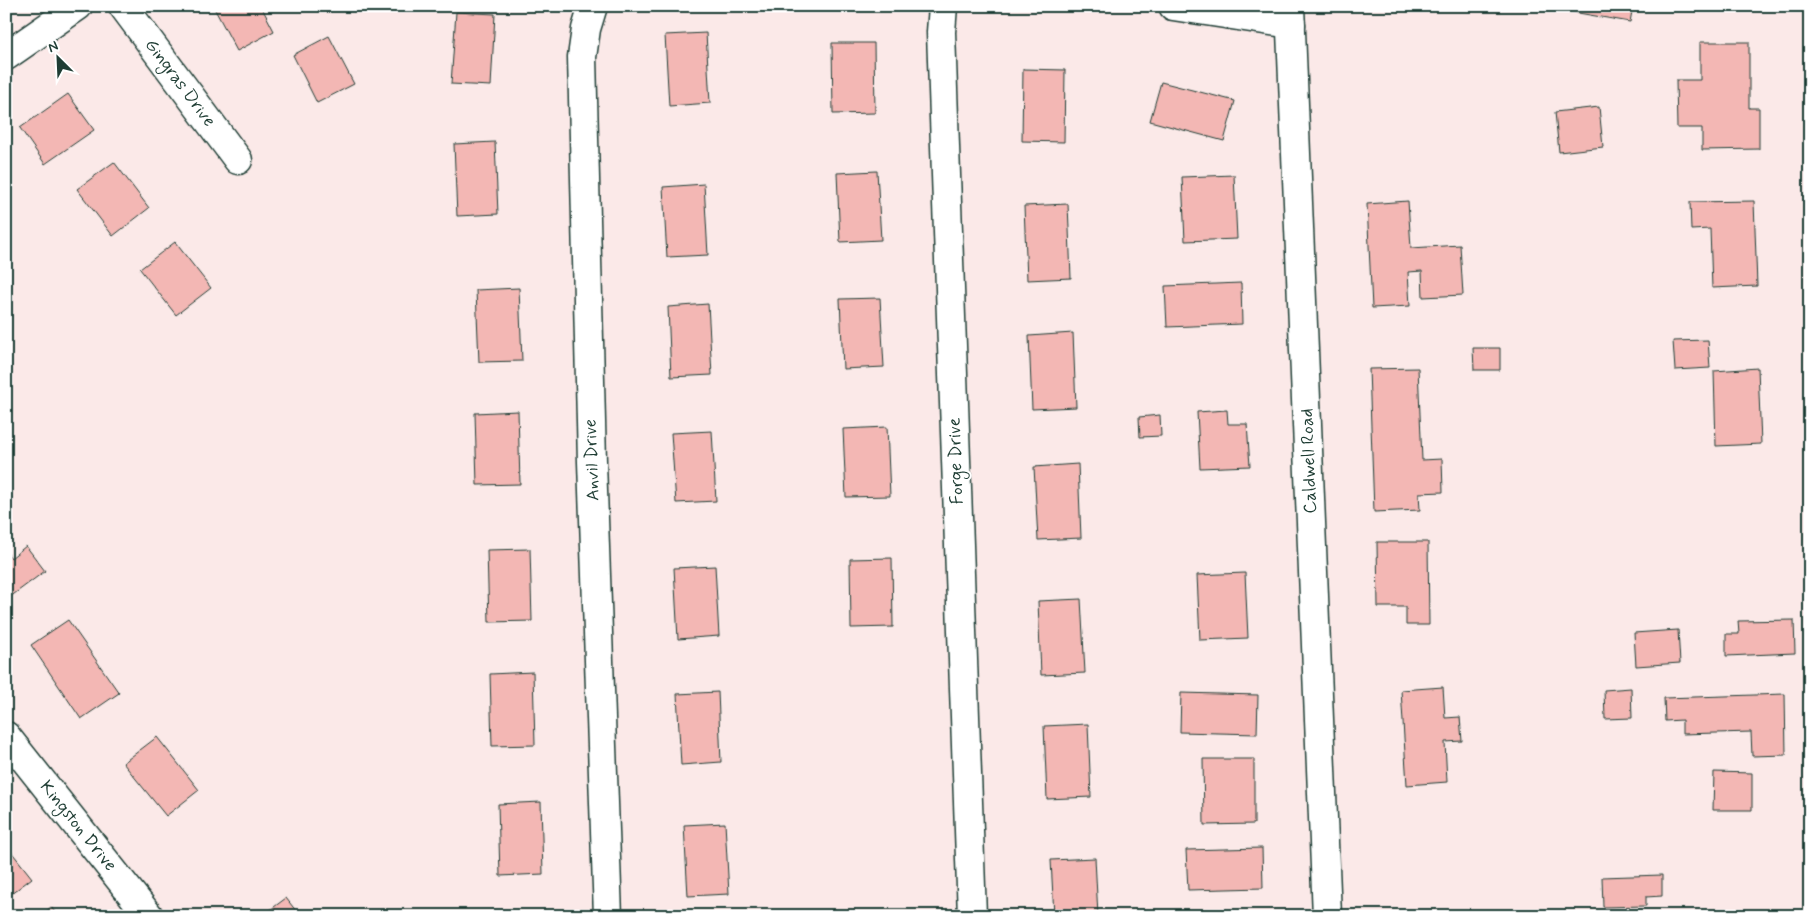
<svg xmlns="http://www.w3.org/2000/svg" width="1816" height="922" viewBox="0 0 1816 922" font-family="Mynerve,sans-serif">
  <rect width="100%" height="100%" fill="#fbe9e8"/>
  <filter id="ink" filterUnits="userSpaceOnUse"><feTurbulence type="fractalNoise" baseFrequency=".02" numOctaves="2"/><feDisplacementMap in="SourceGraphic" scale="10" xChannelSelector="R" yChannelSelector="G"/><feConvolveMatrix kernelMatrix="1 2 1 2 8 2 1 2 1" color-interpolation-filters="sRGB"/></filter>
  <g filter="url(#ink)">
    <g fill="#f3b7b4" stroke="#1f3d34">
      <polygon points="213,6 261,6 274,31 237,51"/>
      <polygon points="1538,6 1633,6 1630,22"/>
      <polygon points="456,12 495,14 491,86 451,84"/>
      <polygon points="706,33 710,103 669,106 665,35"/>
      <polygon points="329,36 354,84 317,103 293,55"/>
      <polygon points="1700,42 1749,42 1749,108 1759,108 1759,149 1702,150 1702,128 1677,128 1676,80 1700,80"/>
      <polygon points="832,43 874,43 875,113 833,114"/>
      <polygon points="1023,69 1065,70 1064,142 1022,141"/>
      <polygon points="1161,82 1235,101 1224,141 1150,121"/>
      <polygon points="68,94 94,130 45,164 20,128"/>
      <polygon points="1599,107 1603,147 1559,152 1555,112"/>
      <polygon points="495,142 498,214 457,216 454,144"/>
      <polygon points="114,162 149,208 113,236 77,189"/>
      <polygon points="877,171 881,240 840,242 837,173"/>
      <polygon points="1234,175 1237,239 1185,241 1182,177"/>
      <polygon points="704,184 708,255 667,257 663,187"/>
      <polygon points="1408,201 1411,248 1460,245 1463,295 1423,297 1422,271 1408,272 1410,306 1372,308 1367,204"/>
      <polygon points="1754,201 1757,286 1712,288 1710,229 1691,230 1690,202"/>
      <polygon points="1068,204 1071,278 1027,280 1024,206"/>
      <polygon points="175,242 211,288 176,315 140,269"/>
      <polygon points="1241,283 1242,324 1167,327 1165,286"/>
      <polygon points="519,288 522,361 479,362 476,290"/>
      <polygon points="880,298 884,367 843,369 840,299"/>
      <polygon points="708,304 712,375 671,377 668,307"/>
      <polygon points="1073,333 1076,407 1032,409 1029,336"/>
      <polygon points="1708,340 1710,368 1675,370 1673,341"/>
      <polygon points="1473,348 1500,348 1500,370 1474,370"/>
      <polygon points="1418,368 1422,460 1442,459 1443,492 1419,493 1420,510 1374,512 1369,369"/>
      <polygon points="1758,368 1761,444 1716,446 1714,371"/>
      <polygon points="1227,410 1228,424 1247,424 1250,466 1200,468 1197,412"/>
      <polygon points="518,411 520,484 477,485 475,413"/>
      <polygon points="1160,415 1161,436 1140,437 1139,417"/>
      <polygon points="887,427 890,496 846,497 843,429"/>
      <polygon points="712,431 716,501 676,503 671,433"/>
      <polygon points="1078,464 1081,538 1038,540 1034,467"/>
      <polygon points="1377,542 1428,542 1429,625 1406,625 1406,607 1378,607"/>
      <polygon points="26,546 45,571 6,600 6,551 11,558"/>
      <polygon points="530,549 532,621 489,622 487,550"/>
      <polygon points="892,558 893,627 851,628 850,559"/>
      <polygon points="715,566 719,636 678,639 674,568"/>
      <polygon points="1245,573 1248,638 1200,640 1197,575"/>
      <polygon points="1081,599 1085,673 1041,675 1038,601"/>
      <polygon points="68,620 119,693 81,719 31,645"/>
      <polygon points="1794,620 1795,653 1726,656 1726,634 1739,634 1738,621"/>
      <polygon points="1678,630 1680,663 1636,666 1634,633"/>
      <polygon points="533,672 535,745 492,746 490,674"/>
      <polygon points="1443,687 1445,718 1460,717 1462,741 1445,742 1447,782 1407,785 1401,690"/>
      <polygon points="1631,688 1632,718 1605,719 1604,690"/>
      <polygon points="718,692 721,762 681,765 677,694"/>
      <polygon points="1181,693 1258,695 1257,734 1180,732"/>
      <polygon points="1785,694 1786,755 1752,756 1751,732 1682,734 1682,720 1665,721 1664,698"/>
      <polygon points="1088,724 1091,797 1047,799 1044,726"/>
      <polygon points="157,737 199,790 166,816 123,763"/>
      <polygon points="1203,759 1254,759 1254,824 1204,825"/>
      <polygon points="1714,772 1752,773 1752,810 1713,810"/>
      <polygon points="541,802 543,874 500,876 498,804"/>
      <polygon points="725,823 729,894 688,896 684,825"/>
      <polygon points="6,845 32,878 6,898"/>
      <polygon points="1262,848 1263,888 1188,890 1186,850"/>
      <polygon points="1095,858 1098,916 1054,916 1051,860"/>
      <polygon points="1662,875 1662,896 1646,897 1646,906 1603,907 1602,877"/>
      <polygon points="286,898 300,916 262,916"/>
      <polygon points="51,907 58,916 40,916"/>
    </g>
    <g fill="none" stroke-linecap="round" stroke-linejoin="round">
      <defs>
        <g id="minor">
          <polyline points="123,6 238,160"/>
          <polyline points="593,6 586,29 582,57 592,462 608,916"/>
          <polyline points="943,6 941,32 972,916"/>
          <polyline points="1173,6 1291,24"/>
          <polyline points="1290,6 1327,916"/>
          <polyline points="6,56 78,6"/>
          <polyline points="6,736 149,916"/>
        </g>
      </defs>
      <use href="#minor" stroke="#1f3d34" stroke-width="31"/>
      <use href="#minor" stroke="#fff" stroke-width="28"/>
    </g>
  </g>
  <g text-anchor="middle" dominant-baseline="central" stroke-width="4" stroke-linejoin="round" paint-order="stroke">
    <g font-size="18" fill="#1f3d34" stroke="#fff">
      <text transform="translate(180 83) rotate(53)">Gingras Drive</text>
      <text transform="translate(592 460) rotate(-92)">Anvil Drive</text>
      <text transform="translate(956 461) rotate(-92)">Forge Drive</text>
      <text transform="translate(1309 461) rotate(-92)">Caldwell Road</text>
      <text transform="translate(78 826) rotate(51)">Kingston Drive</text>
    </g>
  </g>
  <rect width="1816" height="922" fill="none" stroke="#fff" stroke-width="25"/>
  <rect x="12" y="12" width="1791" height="897" fill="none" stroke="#1f3d34" stroke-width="2" filter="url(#ink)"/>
  <g transform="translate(58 58) rotate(336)" stroke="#ffffff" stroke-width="4" paint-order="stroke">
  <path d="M0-4L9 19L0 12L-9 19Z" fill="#1f3d34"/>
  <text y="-8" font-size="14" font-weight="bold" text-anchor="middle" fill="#1f3d34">N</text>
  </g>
</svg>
